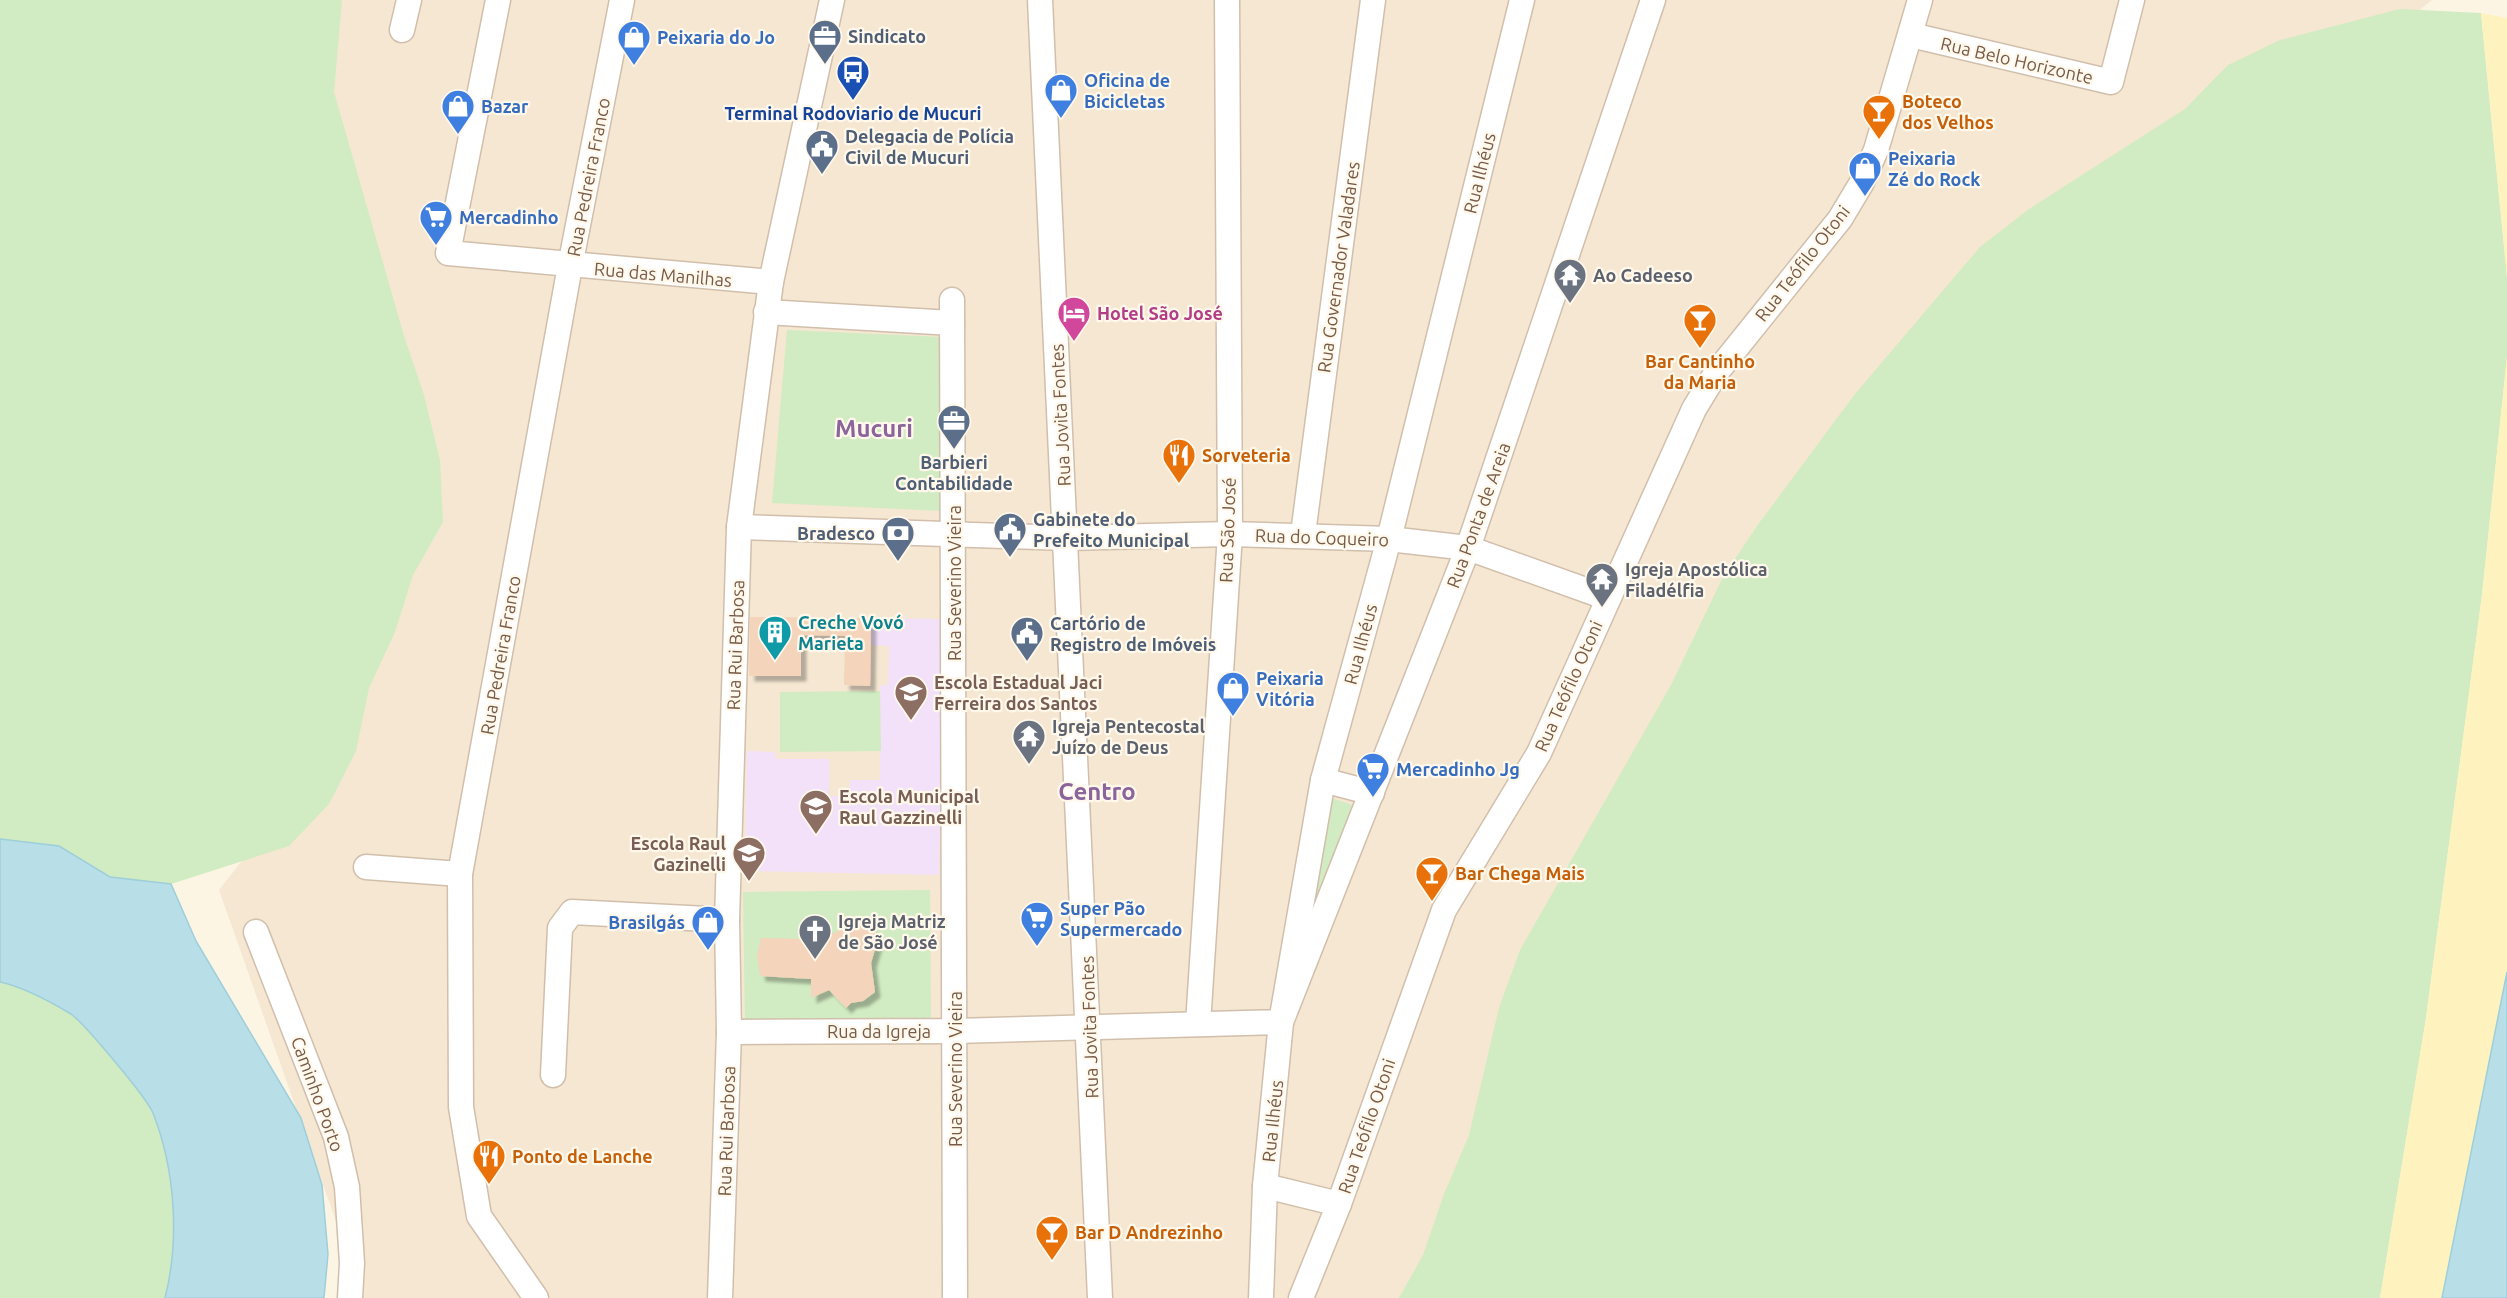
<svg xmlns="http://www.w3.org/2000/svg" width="2507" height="1298" viewBox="0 0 2507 1298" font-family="Ubuntu,sans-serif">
  <defs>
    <filter id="shadow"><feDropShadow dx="5.5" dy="5.5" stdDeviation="1.5" flood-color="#0004"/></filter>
  </defs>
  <rect width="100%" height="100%" fill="#fdf5e4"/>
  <polygon fill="#f5e7d2" points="314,0 2432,0 2333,80 1407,1298 363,1298 219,890 335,742"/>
  <polygon fill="#f2e1f9" points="871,618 943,619 939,875 745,871 747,751 775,752 776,759 829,759 829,796 849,796 850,780 880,780 880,691 881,685 888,685 889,646 871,645"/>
  <g fill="#d1ebc2">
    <polygon points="0,0 342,0 334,92 404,336 424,395 440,460 443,522 413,575 395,632 369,688 356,751 329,804 289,846 171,884 110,877 59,846 0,839"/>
    <polygon points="2400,9 2481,13 2507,277 2507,357 2482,595 2426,1018 2380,1298 1399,1298 1423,1255 1444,1194 1469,1135 1499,1008 1520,950 1671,685 1723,577 1757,526 1855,394 1980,247 2029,209 2185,109 2228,65 2280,40"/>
    <polygon points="787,330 942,337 942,511 772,503"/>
    <polygon points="880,691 881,751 780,752 780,692"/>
    <polygon points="1331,798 1356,806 1313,908"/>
    <polygon points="930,890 931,1020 745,1023 743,892"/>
    <path d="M0,982C23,987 51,1002 71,1014C84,1023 147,1098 153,1113C175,1169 180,1239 165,1298H0Z"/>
  </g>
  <g fill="#fef3be">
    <polygon points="2481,13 2507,18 2507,277"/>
    <polygon points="2507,357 2507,972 2442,1298 2380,1298 2426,1018 2482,595"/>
  </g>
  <g fill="#b8dfe8" stroke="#9eceda" stroke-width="1.5">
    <path d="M0,839L59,846L110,877L171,884L196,941L301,1118L322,1185L328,1254L324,1298H165C180,1239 175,1169 153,1113C147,1098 84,1023 71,1014C51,1002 23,987 0,982Z"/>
    <polygon points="2507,972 2507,1298 2442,1298"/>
  </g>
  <g fill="#f4d4bb" filter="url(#shadow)">
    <polygon points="750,617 871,618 870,686 844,685 845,636 801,635 801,676 749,676"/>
    <polygon points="849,915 858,924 863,919 879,936 871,963 875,992 863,1001 851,1003 846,1008 829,990 811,998 811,979 760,976 757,956 761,938 811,939 813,920 835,934"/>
  </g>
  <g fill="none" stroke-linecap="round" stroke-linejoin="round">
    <defs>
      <g id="street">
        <polyline points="498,0 448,253 771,282"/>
        <polyline points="1040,0 1100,1298"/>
        <polyline points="402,30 409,0"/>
        <polyline points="1911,35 2111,82 2132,0"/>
        <polyline points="952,300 955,1298"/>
        <polyline points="766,312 952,323"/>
        <polyline points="739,527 1066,538 1230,534 1389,539 1468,548 1608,598"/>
        <polyline points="1303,534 1373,0"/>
        <polyline points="1323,780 1372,793"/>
        <polyline points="366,867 460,874"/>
        <polyline points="256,932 336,1137 347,1187 352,1263 350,1298"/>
        <polyline points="1198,1024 1230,534 1227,0"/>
        <polyline points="729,1032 955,1031 1281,1022 1468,548 1653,0"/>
        <polyline points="553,1075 560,928 572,912 727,920"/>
        <polyline points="1265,1186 1339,1204"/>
        <polyline points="536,1298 479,1216 461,1107 460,874 570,266 622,0"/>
        <polyline points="720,1298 729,1032 727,920 739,527 771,282 832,0"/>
        <polyline points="1261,1298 1265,1186 1281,1022 1323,780 1389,539 1522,0"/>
        <polyline points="1301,1298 1339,1204 1444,910 1539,753 1694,409 1716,373 1840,219 1861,184 1876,150 1920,0"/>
      </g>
    </defs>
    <use href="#street" stroke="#d1bfac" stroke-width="27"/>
    <use href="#street" stroke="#fff" stroke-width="24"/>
  </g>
  <defs>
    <symbol id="office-pin" viewBox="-11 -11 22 30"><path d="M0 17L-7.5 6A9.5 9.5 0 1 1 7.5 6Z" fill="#5c6f8a" stroke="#fff8eb"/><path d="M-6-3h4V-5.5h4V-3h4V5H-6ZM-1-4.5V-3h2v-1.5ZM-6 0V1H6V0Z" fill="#fff"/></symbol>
    <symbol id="shop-pin" viewBox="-11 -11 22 30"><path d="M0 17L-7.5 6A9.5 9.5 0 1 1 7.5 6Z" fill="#3f7fe0" stroke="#fff8eb"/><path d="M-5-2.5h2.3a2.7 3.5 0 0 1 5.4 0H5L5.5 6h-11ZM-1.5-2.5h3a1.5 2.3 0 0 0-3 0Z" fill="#fff"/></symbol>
    <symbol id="bus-pin" viewBox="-11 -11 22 30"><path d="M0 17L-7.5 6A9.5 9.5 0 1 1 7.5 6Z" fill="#1a4fb4" stroke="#fff8eb"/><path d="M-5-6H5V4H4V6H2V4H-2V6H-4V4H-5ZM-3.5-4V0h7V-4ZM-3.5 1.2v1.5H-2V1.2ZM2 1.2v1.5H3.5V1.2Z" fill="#fff"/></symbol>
    <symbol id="bar-pin" viewBox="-11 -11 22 30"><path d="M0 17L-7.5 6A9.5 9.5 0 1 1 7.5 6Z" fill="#e8710a" stroke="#fff8eb"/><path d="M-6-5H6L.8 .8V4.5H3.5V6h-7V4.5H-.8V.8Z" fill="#fff"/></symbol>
    <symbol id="civic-pin" viewBox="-11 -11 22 30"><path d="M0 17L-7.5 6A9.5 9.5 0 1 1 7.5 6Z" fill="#5c6f8a" stroke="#fff8eb"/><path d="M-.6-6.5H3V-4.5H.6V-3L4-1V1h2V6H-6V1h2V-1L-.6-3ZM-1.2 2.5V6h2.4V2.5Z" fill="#fff"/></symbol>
    <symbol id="supermarket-pin" viewBox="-11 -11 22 30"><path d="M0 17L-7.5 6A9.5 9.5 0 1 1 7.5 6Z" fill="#3f7fe0" stroke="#fff8eb"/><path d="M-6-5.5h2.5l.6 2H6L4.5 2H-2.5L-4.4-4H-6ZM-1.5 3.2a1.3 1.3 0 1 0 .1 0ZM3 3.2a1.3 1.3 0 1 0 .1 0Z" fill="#fff"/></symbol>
    <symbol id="temple-pin" viewBox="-11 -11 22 30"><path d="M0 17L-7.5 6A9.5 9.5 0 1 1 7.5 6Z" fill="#6b7280" stroke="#fff8eb"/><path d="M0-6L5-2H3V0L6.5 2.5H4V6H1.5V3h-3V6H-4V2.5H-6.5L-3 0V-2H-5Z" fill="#fff"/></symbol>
    <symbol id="hotel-pin" viewBox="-11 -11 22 30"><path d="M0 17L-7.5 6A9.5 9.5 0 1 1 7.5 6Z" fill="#d1479c" stroke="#fff8eb"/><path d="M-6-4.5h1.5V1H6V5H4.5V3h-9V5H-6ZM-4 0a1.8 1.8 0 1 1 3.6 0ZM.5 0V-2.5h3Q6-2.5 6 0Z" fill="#fff"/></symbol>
    <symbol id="restaurant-pin" viewBox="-11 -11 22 30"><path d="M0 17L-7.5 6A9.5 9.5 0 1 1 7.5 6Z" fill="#e8710a" stroke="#fff8eb"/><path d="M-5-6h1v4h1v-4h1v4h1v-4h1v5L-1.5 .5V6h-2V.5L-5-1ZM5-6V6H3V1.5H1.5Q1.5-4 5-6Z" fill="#fff"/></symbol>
    <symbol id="bank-pin" viewBox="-11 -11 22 30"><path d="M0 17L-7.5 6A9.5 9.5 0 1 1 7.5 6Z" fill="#5c6f8a" stroke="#fff8eb"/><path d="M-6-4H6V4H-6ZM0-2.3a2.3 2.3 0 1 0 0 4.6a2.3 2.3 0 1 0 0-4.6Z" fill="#fff"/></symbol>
    <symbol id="building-pin" viewBox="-11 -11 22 30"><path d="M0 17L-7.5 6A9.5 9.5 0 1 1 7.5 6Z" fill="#0f9aa8" stroke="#fff8eb"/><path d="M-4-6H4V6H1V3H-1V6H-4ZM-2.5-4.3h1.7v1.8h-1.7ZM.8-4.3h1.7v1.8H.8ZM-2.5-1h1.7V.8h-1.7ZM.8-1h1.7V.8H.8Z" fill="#fff"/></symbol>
    <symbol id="school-pin" viewBox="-11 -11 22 30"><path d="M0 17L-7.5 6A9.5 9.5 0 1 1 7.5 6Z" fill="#8d6e63" stroke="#fff8eb"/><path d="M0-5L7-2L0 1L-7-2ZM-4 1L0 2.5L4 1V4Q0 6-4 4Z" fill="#fff"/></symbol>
    <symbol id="church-pin" viewBox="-11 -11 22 30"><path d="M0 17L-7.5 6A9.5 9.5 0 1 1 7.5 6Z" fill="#6b7280" stroke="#fff8eb"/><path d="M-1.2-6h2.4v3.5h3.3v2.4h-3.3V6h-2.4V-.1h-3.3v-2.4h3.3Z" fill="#fff"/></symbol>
  </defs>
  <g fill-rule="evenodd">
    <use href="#office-pin" x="806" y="17" width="38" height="52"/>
    <use href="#shop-pin" x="615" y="18" width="38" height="52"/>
    <use href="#bus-pin" x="834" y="53" width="38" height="52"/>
    <use href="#shop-pin" x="1042" y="71" width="38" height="52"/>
    <use href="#shop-pin" x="439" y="87" width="38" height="52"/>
    <use href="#bar-pin" x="1860" y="92" width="38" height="52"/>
    <use href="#civic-pin" x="803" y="127" width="38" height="52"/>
    <use href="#shop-pin" x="1846" y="149" width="38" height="52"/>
    <use href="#supermarket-pin" x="417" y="198" width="38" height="52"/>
    <use href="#temple-pin" x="1551" y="256" width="38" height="52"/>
    <use href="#hotel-pin" x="1055" y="294" width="38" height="52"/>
    <use href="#bar-pin" x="1681" y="301" width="38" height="52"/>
    <use href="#office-pin" x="935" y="402" width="38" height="52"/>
    <use href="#restaurant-pin" x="1160" y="436" width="38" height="52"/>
    <use href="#civic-pin" x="991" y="510" width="38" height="52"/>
    <use href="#bank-pin" x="879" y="514" width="38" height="52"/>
    <use href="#temple-pin" x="1583" y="560" width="38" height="52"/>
    <use href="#building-pin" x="756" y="613" width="38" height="52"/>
    <use href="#civic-pin" x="1008" y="614" width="38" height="52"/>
    <use href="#shop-pin" x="1214" y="669" width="38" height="52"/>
    <use href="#school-pin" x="892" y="673" width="38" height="52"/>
    <use href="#temple-pin" x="1010" y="717" width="38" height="52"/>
    <use href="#supermarket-pin" x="1354" y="750" width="38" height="52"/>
    <use href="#school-pin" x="797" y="787" width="38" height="52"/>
    <use href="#school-pin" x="730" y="834" width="38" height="52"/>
    <use href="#bar-pin" x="1413" y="854" width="38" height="52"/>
    <use href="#supermarket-pin" x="1018" y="899" width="38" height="52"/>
    <use href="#shop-pin" x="689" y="903" width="38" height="52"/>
    <use href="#church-pin" x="796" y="912" width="38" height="52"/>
    <use href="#restaurant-pin" x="470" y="1137" width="38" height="52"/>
    <use href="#bar-pin" x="1033" y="1213" width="38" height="52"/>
  </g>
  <g text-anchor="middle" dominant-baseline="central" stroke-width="4.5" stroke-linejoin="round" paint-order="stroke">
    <g font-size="18" font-weight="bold" fill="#4e5e75" stroke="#fff8eb" text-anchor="start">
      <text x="848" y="36">Sindicato</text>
      <text x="845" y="136">Delegacia de Polícia<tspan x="845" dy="21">Civil de Mucuri</tspan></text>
      <text x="954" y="462" text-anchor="middle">Barbieri<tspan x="954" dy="21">Contabilidade</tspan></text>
      <text x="1033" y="519">Gabinete do<tspan x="1033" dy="21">Prefeito Municipal</tspan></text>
      <text x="875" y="533" text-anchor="end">Bradesco</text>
      <text x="1050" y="623">Cartório de<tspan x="1050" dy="21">Registro de Imóveis</tspan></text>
    </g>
    <g font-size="18" font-weight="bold" fill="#366cbe" stroke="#fff8eb" text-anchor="start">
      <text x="657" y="37">Peixaria do Jo</text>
      <text x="1084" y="80">Oficina de<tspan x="1084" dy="21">Bicicletas</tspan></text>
      <text x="481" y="106">Bazar</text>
      <text x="1888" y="158">Peixaria<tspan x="1888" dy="21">Zé do Rock</tspan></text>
      <text x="459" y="217">Mercadinho</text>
      <text x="1256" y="678">Peixaria<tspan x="1256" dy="21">Vitória</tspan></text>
      <text x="1396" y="769">Mercadinho Jg</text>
      <text x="1060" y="908">Super Pão<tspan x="1060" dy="21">Supermercado</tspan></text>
      <text x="685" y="922" text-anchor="end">Brasilgás</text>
    </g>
    <g font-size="18" fill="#775b48" stroke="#fff8eb">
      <text transform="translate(2017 60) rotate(13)">Rua Belo Horizonte</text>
      <text transform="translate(1479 173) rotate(-76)">Rua Ilhéus</text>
      <text transform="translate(588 177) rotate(-79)">Rua Pedreira Franco</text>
      <text transform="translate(1802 263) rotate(-52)">Rua Teófilo Otoni</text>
      <text transform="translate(1338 267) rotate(-82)">Rua Governador Valadares</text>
      <text transform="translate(663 274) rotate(5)">Rua das Manilhas</text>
      <text transform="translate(1060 415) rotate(-93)">Rua Jovita Fontes</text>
      <text transform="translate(1478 515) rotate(-70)">Rua Ponta de Areia</text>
      <text transform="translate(1227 530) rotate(-88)">Rua São José</text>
      <text transform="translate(1322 537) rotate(2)">Rua do Coqueiro</text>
      <text transform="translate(954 583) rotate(-90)">Rua Severino Vieira</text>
      <text transform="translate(1360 644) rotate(-75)">Rua Ilhéus</text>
      <text transform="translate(735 645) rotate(-88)">Rua Rui Barbosa</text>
      <text transform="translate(500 655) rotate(-80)">Rua Pedreira Franco</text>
      <text transform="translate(1568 686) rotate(-66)">Rua Teófilo Otoni</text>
      <text transform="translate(1089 1027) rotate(-92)">Rua Jovita Fontes</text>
      <text x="879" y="1031">Rua da Igreja</text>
      <text transform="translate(955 1069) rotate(-90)">Rua Severino Vieira</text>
      <text transform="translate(318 1094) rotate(70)">Caminho Porto</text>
      <text transform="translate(1272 1121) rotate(-84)">Rua Ilhéus</text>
      <text transform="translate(1366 1126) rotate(-71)">Rua Teófilo Otoni</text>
      <text transform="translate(726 1131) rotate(-88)">Rua Rui Barbosa</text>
    </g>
    <g font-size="18" font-weight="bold" fill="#c56008" stroke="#fff8eb" text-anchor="start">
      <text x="1902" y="101">Boteco<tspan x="1902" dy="21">dos Velhos</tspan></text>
      <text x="1700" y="361" text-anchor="middle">Bar Cantinho<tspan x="1700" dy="21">da Maria</tspan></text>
      <text x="1202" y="455">Sorveteria</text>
      <text x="1455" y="873">Bar Chega Mais</text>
      <text x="512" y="1156">Ponto de Lanche</text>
      <text x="1075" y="1232">Bar D Andrezinho</text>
    </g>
    <g font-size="18" font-weight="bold" fill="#164399" stroke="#fff8eb">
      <text x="853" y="113">Terminal Rodoviario de Mucuri</text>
    </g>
    <g font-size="18" font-weight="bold" fill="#5b616d" stroke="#fff8eb" text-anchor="start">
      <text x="1593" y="275">Ao Cadeeso</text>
      <text x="1625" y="569">Igreja Apostólica<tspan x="1625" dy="21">Filadélfia</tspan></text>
      <text x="1052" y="726">Igreja Pentecostal<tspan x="1052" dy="21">Juízo de Deus</tspan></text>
      <text x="838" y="921">Igreja Matriz<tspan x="838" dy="21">de São José</tspan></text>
    </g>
    <g font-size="18" font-weight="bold" fill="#b23c85" stroke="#fff8eb" text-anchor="start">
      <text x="1097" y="313">Hotel São José</text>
    </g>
    <g font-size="18" font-weight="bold" fill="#0d838f" stroke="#fff8eb" text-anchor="start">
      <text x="798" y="622">Creche Vovó<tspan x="798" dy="21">Marieta</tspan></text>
    </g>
    <g font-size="18" font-weight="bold" fill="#785e54" stroke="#fff8eb" text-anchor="start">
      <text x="934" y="682">Escola Estadual Jaci<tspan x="934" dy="21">Ferreira dos Santos</tspan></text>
      <text x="839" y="796">Escola Municipal<tspan x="839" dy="21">Raul Gazzinelli</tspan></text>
      <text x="726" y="843" text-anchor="end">Escola Raul<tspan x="726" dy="21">Gazinelli</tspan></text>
    </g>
    <g font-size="24" font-weight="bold" fill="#8b649b" stroke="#fff8eb">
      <text x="874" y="428">Mucuri</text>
      <text x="1097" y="791">Centro</text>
    </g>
  </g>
</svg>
